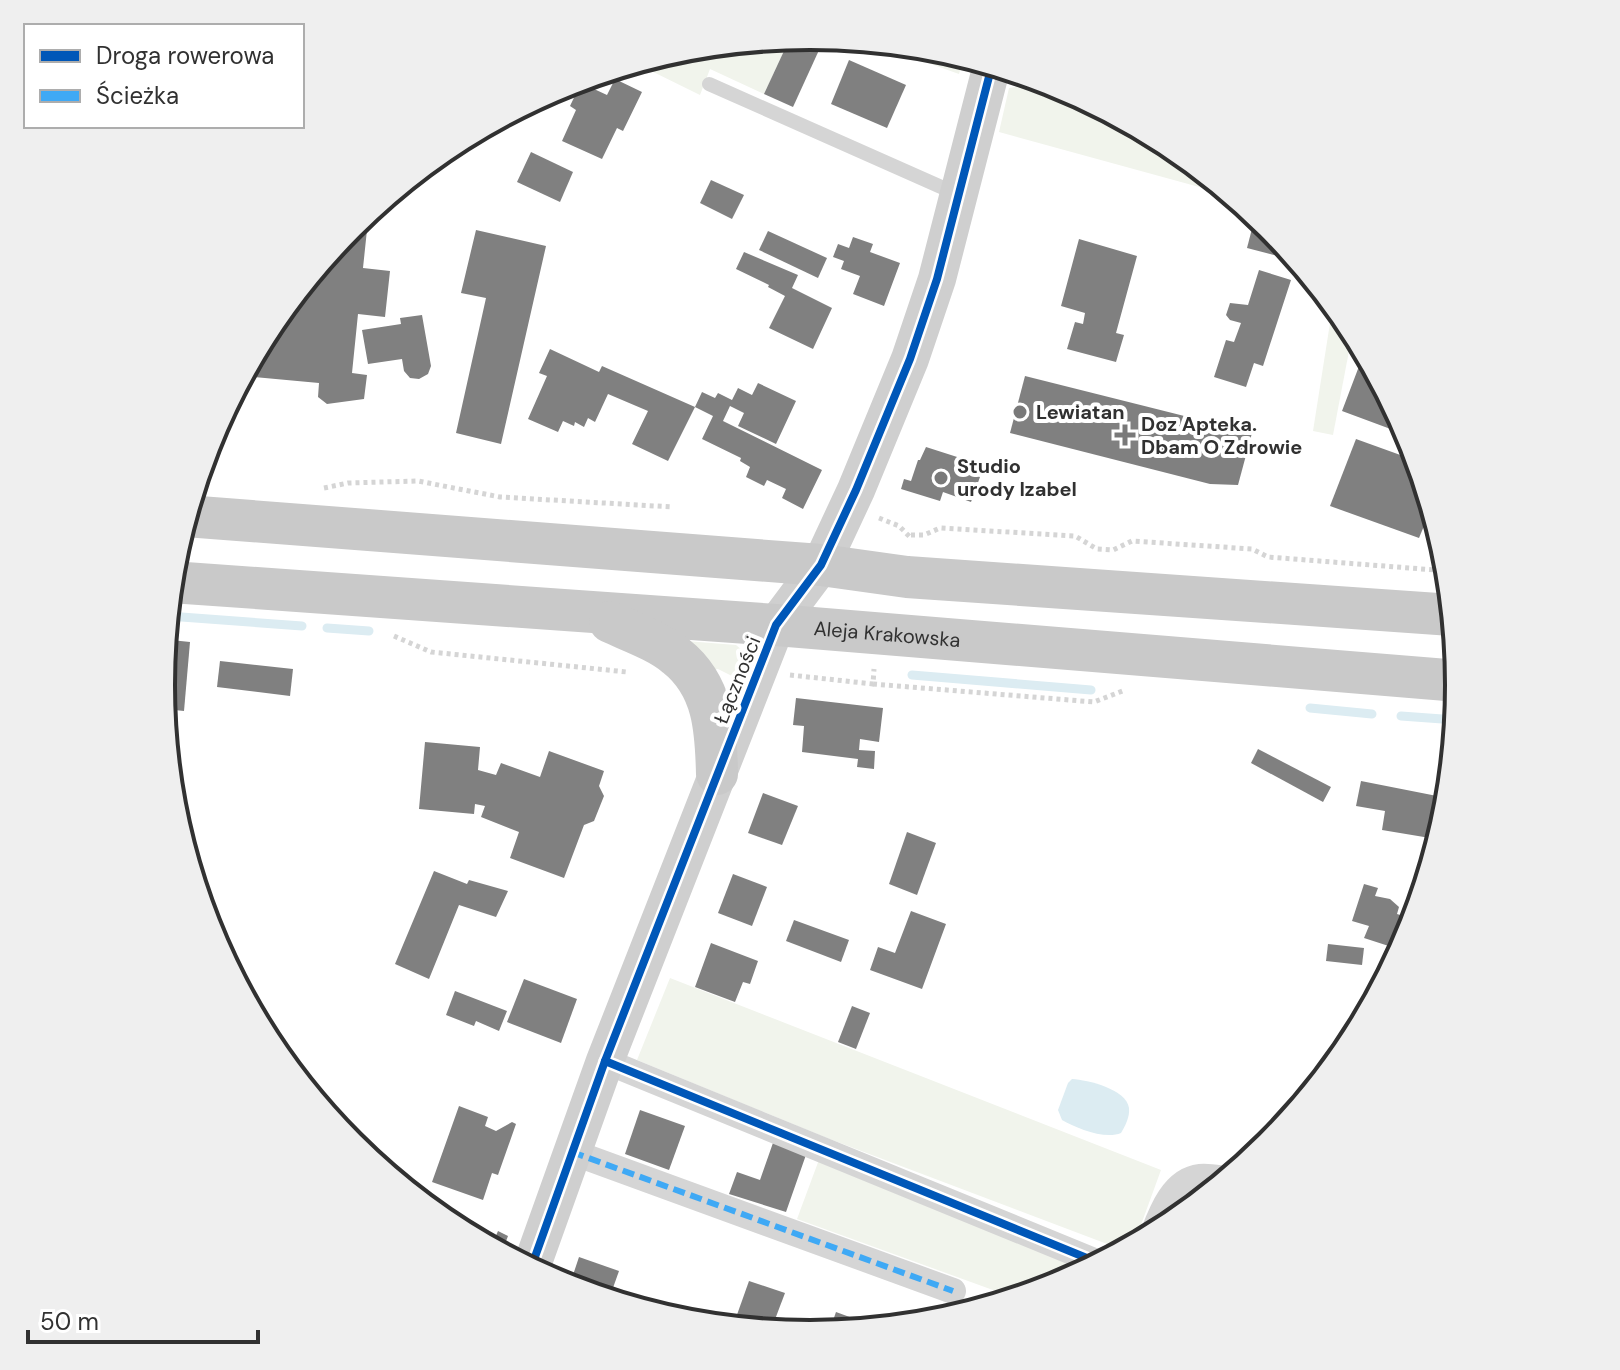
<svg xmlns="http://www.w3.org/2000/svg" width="1620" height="1370" viewBox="0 0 1620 1370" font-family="'DM Sans',sans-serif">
  <rect width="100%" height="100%" fill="#fff"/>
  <g fill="#f1f4ec">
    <polygon points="790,38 764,94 710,69 700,95 635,63 684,48"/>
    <polygon points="869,42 937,49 964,57 959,74"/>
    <polygon points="1026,85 1093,104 1171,146 1232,196 999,132 1009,88"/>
    <polygon points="1333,304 1353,330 1333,435 1313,431"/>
    <polygon points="686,641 736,645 743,651 738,679 718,669 707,671"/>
    <polygon points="670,978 1161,1170 1134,1244 1123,1250 827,1138 637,1060"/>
    <polygon points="820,1157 1090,1268 1058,1285 1015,1298 797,1219"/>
  </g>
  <path fill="#dcecf2" d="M1072,1079C1088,1080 1126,1089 1129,1108C1130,1117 1125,1126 1121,1133C1105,1140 1076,1128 1062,1120L1058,1110L1068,1083Z"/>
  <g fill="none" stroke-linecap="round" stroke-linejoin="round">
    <g stroke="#dcecf2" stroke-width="9">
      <polyline points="168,616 302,626"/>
      <polyline points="327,628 369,631"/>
      <polyline points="912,675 1091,690"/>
      <polyline points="1310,708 1372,714"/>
      <polyline points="1401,716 1456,720"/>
    </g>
  </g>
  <g fill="#808080">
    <polygon points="810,36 825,37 793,107 764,94 790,38"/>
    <polygon points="849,60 906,85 887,128 831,104"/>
    <polygon points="615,79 642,92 623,131 617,128 602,159 562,141 576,110 570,106 581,83 607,95"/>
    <polygon points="531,152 573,172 560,202 517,182"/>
    <polygon points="711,180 744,195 732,219 700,203"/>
    <polygon points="369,211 363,268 390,271 385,317 358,314 352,373 367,375 364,399 327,404 318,397 319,383 243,376 271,324 351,226"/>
    <polygon points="1254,221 1269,226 1297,261 1247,248"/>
    <polygon points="476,230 546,246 501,444 456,433 486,298 461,293"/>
    <polygon points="768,231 827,258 818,278 759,250"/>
    <polygon points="853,237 873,244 870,252 900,263 884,306 853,294 860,276 841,269 844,261 833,257 838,244 849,248"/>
    <polygon points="1079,239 1137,256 1116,333 1124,335 1116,362 1067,349 1075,322 1083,324 1085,313 1061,306"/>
    <polygon points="744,252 798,275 792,288 832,308 813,349 769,328 785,296 768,287 769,285 736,269"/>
    <polygon points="1259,270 1291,280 1263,366 1254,363 1246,387 1214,377 1226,340 1234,342 1241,323 1230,320 1226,315 1230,303 1248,305"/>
    <polygon points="422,315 431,366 428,374 419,379 410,378 404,371 402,359 368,364 362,330 401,324 400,318"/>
    <polygon points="1358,341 1406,429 1404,434 1342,411 1361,361 1352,357"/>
    <polygon points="550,349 599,372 602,366 695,407 668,461 632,444 648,411 608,394 595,422 588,418 584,427 575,422 574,426 563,421 558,432 528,419 547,376 539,373"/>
    <polygon points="1025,376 1252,433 1238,485 1210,484 1010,433"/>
    <polygon points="758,383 796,401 776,444 738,426 744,413 730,406 723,421 822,470 803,509 782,498 786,489 767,480 764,486 746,477 750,467 740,461 741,458 702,439 713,416 695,407 702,392 715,398 718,393 732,400 738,388 752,395"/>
    <polygon points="1356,439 1417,461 1431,509 1419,538 1330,506"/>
    <polygon points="926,447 979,464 976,475 980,477 971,502 943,492 940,501 901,489 904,479 911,481 918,460 920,460"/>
    <polygon points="171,640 190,642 184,711 165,709"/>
    <polygon points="220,661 293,669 290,696 217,687"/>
    <polygon points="796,698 883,708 879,742 860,739 859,750 875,751 874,769 857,767 858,759 802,752 804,726 793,725"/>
    <polygon points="425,742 480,747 478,770 496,775 501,763 540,777 549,751 604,771 599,786 604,796 594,821 584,825 564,878 510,858 519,832 481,817 485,806 475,804 474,814 419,809"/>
    <polygon points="1258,749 1331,787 1323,802 1251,763"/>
    <polygon points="1361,781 1437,796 1430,838 1382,830 1385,811 1356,806"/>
    <polygon points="763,793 798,806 782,845 748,833"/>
    <polygon points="907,832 936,843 917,895 889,884"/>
    <polygon points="434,871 467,884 469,880 508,891 496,917 459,905 429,979 395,964"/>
    <polygon points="733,874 767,887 752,926 718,913"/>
    <polygon points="1364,884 1378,888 1375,896 1390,899 1399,907 1397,914 1414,919 1401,950 1364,938 1369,926 1352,921"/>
    <polygon points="911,911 946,924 922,989 870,970 878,947 895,953"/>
    <polygon points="794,920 849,940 841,962 786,941"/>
    <polygon points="711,943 758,961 750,984 743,982 735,1002 695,987"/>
    <polygon points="1328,944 1364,948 1362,965 1326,961"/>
    <polygon points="524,979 577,999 561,1043 507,1022"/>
    <polygon points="455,991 507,1011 499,1031 476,1021 474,1026 446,1015"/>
    <polygon points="852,1006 870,1013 856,1049 838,1042"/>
    <polygon points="459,1106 488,1117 485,1126 496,1131 512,1122 516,1124 498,1175 492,1173 483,1200 432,1182"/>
    <polygon points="640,1110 685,1126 669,1170 625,1154"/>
    <polygon points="774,1140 807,1152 786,1212 729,1194 737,1172 760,1180"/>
    <polygon points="498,1231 508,1236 503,1249 492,1245"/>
    <polygon points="579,1257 619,1271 609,1299 569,1287"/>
    <polygon points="749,1281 785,1293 771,1330 733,1326"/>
    <polygon points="836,1312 877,1327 829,1332"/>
  </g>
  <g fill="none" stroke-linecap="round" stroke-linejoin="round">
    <g stroke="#d5d5d5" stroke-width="5" stroke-dasharray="4 4" stroke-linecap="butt">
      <polyline points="324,488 348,483 418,481 500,497 673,507"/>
      <polyline points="879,518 899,526 910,537"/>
      <polyline points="911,535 924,535 940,528 1075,536 1097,549 1113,550 1132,541 1252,549 1268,557 1448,571"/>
      <polyline points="394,636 431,652 627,672"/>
      <polyline points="790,675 873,684 874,669"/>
      <polyline points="873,684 1094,702 1125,690"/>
    </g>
    <polyline stroke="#d5d5d5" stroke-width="14" points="709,84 957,194"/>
    <g stroke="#d5d5d5" stroke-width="26">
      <polyline points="605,1061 1099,1263"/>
      <polyline points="572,1152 953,1291"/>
      <path d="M1153,1234C1161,1213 1173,1180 1200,1177C1208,1176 1218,1178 1226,1179"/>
    </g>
    <polyline stroke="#cfcfcf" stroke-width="38" points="531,1268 605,1061 776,625 821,565 856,490 910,359 937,279 992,65"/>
    <g stroke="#c9c9c9" stroke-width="42">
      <polyline points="186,516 821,565 907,577 1452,615"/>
      <path id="s1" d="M171,582L776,625L1459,681"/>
      <path d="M610,622C632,632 658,641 676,656C714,686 716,730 717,774"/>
    </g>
    <polyline stroke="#3fa9f5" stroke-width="6" stroke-dasharray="12 6" stroke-linecap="butt" points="572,1152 953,1291"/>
    <defs>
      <g id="cycleway">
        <polyline points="605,1061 1099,1263"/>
        <polyline points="531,1268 605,1061 776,625 821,565 856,490 910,359 937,279 992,65"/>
      </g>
    </defs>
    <use href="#cycleway" stroke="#fff" stroke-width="13"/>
    <use href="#cycleway" stroke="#0057b8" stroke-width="8"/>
  </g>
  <g fill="#797979" stroke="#fff" stroke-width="3">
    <circle cx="1020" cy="412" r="8"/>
    <path d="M1121 423h8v8h8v8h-8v8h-8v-8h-8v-8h8z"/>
    <circle cx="941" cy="478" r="8"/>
  </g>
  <g text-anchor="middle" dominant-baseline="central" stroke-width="8" stroke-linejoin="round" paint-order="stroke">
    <g font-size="20" font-weight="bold" fill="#313131" stroke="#fff" text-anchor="start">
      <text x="1036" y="412">Lewiatan</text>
      <text x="1141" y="424">Doz Apteka.<tspan x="1141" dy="23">Dbam O Zdrowie</tspan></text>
      <text x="957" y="466">Studio<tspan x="957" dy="23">urody Izabel</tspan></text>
    </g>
    <g font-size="20" fill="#313131" stroke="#fff">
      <text stroke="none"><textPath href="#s1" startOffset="718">Aleja Krakowska</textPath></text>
      <text transform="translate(737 680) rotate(-68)">Łączności</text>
    </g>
  </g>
  <path d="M0 0H1620V1370H0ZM175 685a635 635 0 1 1 1270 0a635 635 0 1 1-1270 0Z" fill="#efefef" fill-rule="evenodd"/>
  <path fill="none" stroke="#313131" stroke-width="4" d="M175 685a635 635 0 1 1 1270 0a635 635 0 1 1-1270 0Z"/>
  <rect x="24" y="24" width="280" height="104" fill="#ffffff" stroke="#adadad" stroke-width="2"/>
  <rect x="40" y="50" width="40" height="12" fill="#0057b8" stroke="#adadad" stroke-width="2"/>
  <text x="96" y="64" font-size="24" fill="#313131">Droga rowerowa</text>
  <rect x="40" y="90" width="40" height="12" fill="#3fa9f5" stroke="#adadad" stroke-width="2"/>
  <text x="96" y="104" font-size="24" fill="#313131">Ścieżka</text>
  <path d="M28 1330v12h230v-12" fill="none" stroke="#313131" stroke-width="4"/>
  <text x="40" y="1330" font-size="24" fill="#313131" stroke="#ffffff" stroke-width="6" paint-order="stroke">50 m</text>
</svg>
